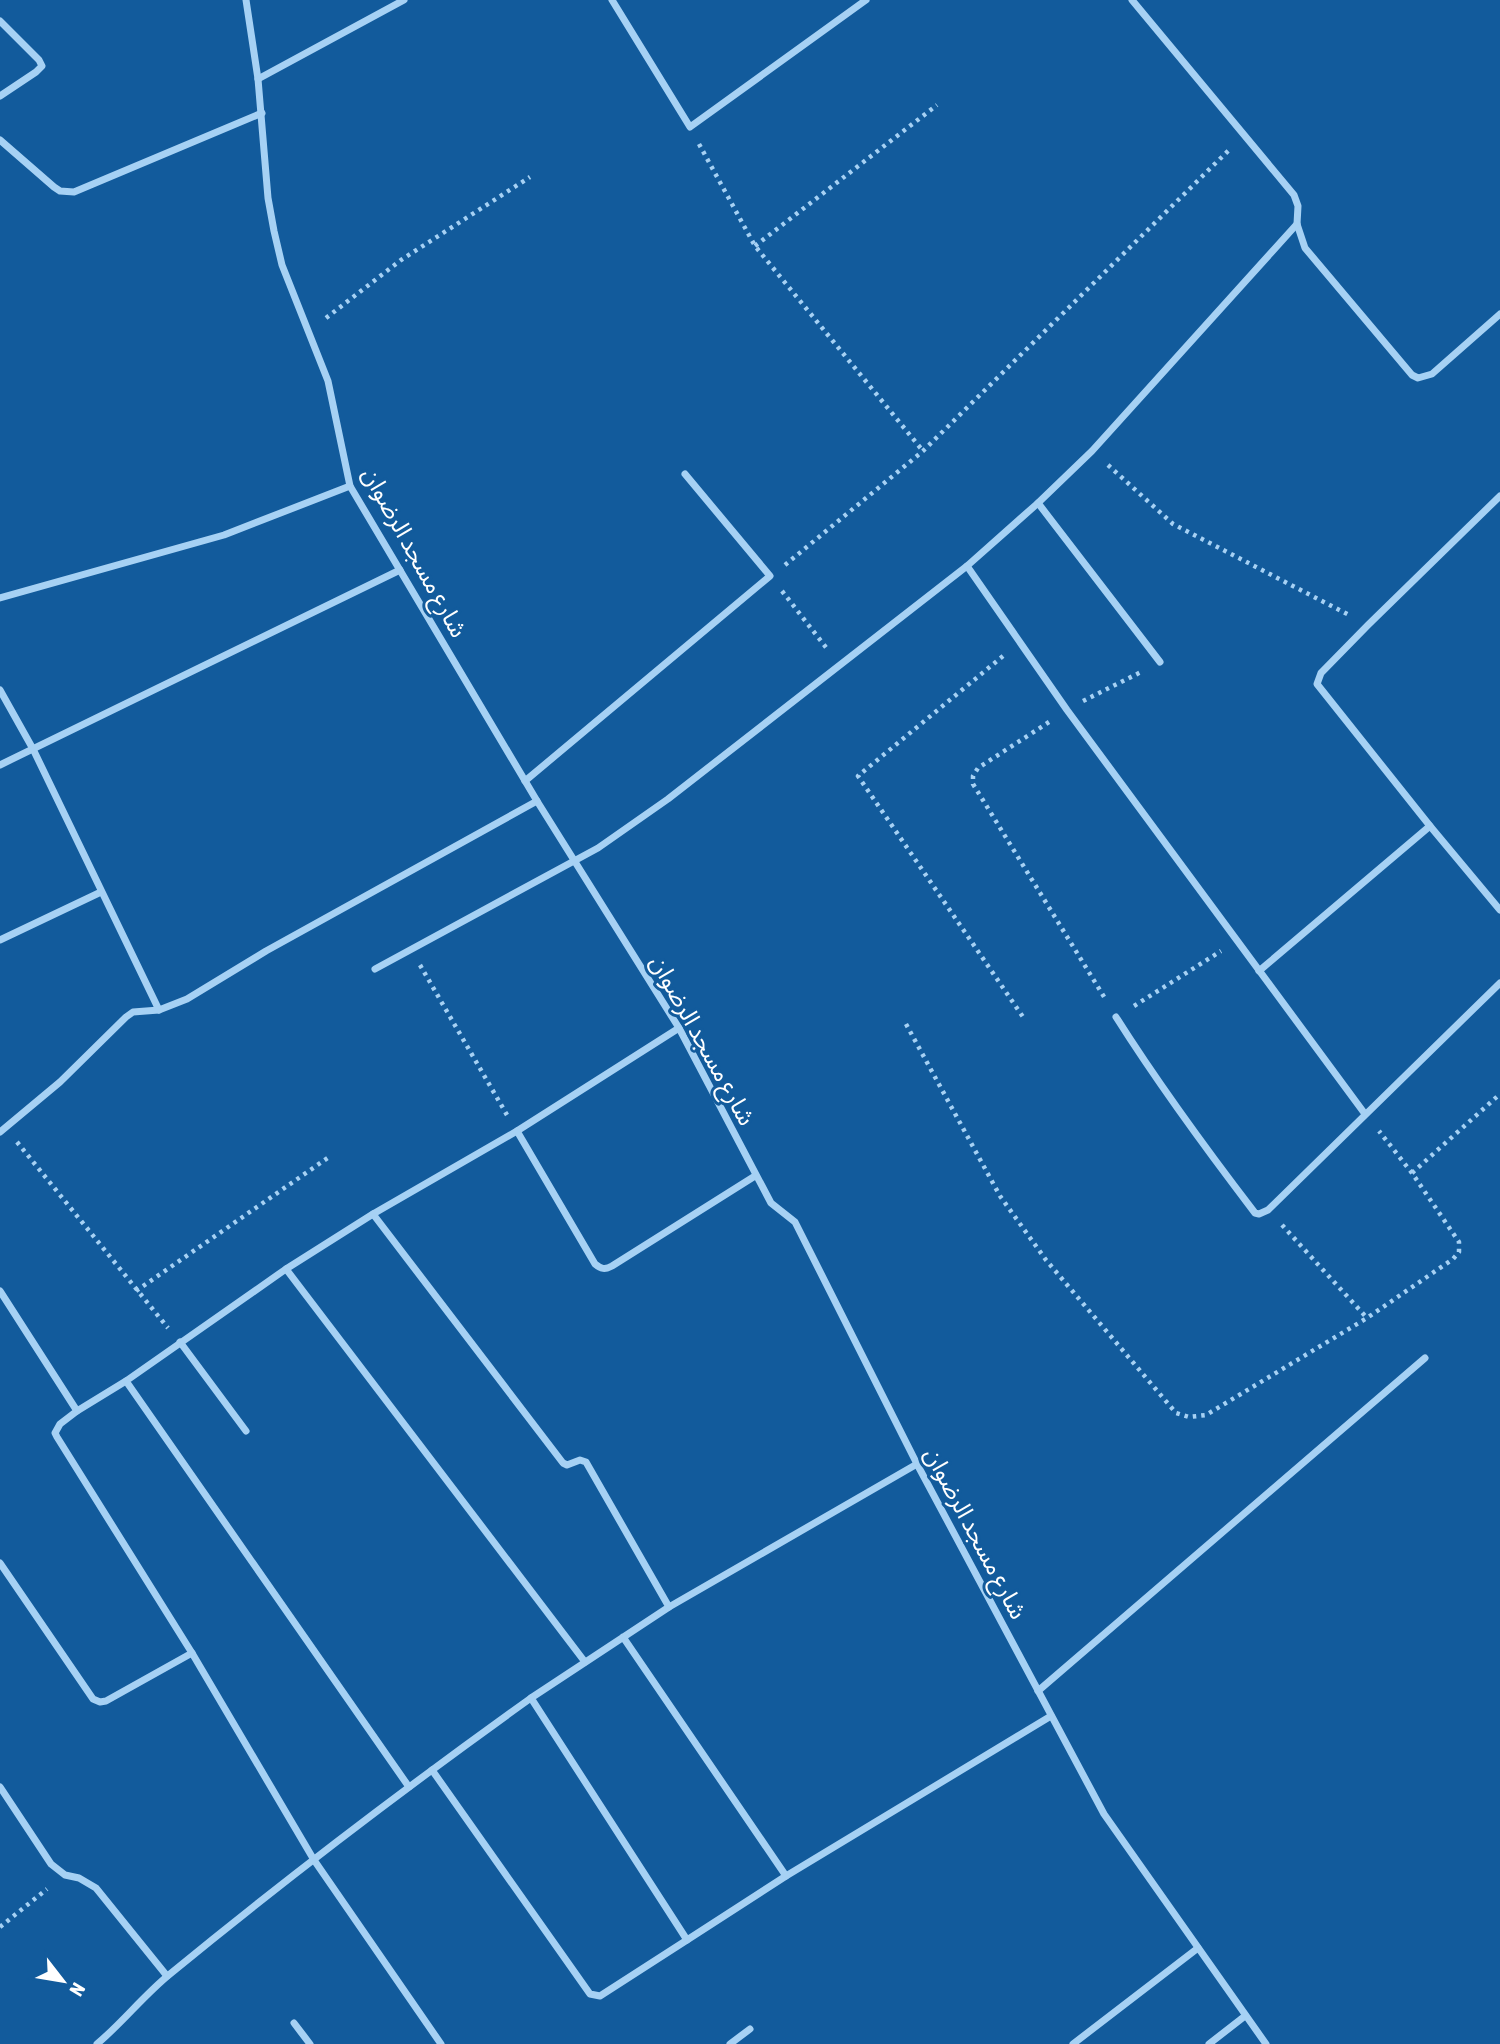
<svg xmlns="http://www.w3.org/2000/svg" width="1500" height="2044" viewBox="0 0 1500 2044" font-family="'Asap Condensed','Noto Sans Arabic',sans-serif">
  <rect width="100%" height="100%" fill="#125b9c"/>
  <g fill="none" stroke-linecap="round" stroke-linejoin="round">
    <g stroke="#a6d1f4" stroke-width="4.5" stroke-dasharray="3.5 5" stroke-linecap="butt">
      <polyline points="699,144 755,246 923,451"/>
      <polyline points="755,246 937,105"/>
      <polyline points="326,318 401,260 530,177"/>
      <polyline points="1108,465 1173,524 1349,615"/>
      <polyline points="785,565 923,451 1231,148"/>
      <polyline points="782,591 828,650"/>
      <polyline points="1003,656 858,776 1023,1017"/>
      <polyline points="1083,701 1141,672"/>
      <polyline points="1049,722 978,768 973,776 973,784 1106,1000"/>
      <polyline points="420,965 507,1115"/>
      <polyline points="1134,1006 1221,951"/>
      <polyline points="906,1024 1000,1196 1046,1260 1176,1413 1189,1417 1206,1415 1367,1318 1453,1259 1459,1252 1459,1242 1412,1173 1379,1131"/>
      <polyline points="17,1142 168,1328"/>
      <polyline points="1412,1173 1500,1094"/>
      <polyline points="1282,1225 1367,1318"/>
      <polyline points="136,1291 329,1157"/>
      <polyline points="0,1927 47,1889"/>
    </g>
    <g stroke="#a6d1f4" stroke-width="7">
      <polyline points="246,0 258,79 268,198 274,231 282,265 328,381 350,486 537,801 679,1028 771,1203 795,1222 917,1464 1104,1814 1266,2044"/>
      <polyline points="612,0 690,127 866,0"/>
      <polyline points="1132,0 1294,195 1298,206 1297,224 1305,248 1412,375 1418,378 1432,374 1500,314"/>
      <polyline points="0,21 39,60 42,66 36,72 0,96"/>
      <polyline points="258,79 404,0"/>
      <polyline points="0,140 54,187 60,191 74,192 262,113"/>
      <polyline points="1500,496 1368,625 1321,673 1317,684 1430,826 1500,910"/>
      <polyline points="1038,503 1160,662"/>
      <polyline points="967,566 1067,710 1365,1114"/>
      <polyline points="0,598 224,535 350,486"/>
      <polyline points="0,690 33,749 159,1010"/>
      <polyline points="0,765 400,570"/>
      <polyline points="525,781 770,576 685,474"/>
      <polyline points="0,940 101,892"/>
      <polyline points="375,969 598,848 668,799 967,566 1038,503 1092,451 1297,224"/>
      <polyline points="1259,971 1430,826"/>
      <path d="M1116,1017C1159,1085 1206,1149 1255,1213L1259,1214L1268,1210L1500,983"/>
      <path d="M517,1131L595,1264C601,1269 605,1270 612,1266L755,1176"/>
      <polyline points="0,1132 60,1082 126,1017 133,1012 159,1010 187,999 266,951 537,801"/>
      <polyline points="373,1214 563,1463 567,1465 580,1460 586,1462 669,1607 531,1698 687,1940 786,1876 623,1637"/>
      <polyline points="286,1269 126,1381 409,1787"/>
      <polyline points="0,1291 77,1411 60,1424 55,1433 57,1437 192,1653 314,1860 441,2044"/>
      <polyline points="180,1342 246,1431"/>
      <polyline points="77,1411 126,1381"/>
      <polyline points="0,1563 93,1699 100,1702 106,1701 192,1653"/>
      <polyline points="669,1607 917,1464"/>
      <polyline points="585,1662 286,1269 373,1214 517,1131 679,1028"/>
      <polyline points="1038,1691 1425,1358"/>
      <polyline points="432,1770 590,1994 600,1996 687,1940"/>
      <polyline points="0,1787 51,1864 65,1875 79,1878 96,1888 167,1976"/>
      <polyline points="786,1876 1051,1716"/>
      <polyline points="294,2023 310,2044"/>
      <path d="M97,2044C123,2022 144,1995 170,1974C287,1878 408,1786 531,1698"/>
      <polyline points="730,2044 750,2029"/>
      <polyline points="1073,2044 1198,1948"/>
      <polyline points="1209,2044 1245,2016"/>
    </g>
  </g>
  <g text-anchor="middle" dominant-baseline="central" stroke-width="6" stroke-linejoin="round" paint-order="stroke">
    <g font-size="24" fill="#fff" stroke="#125b9c">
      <text transform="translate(415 552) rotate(61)">شارع مسجد الرضوان</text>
      <text transform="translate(703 1040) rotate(61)">شارع مسجد الرضوان</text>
      <text transform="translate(976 1533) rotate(62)">شارع مسجد الرضوان</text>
    </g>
  </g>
  <g transform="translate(63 1981) rotate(121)" stroke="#125b9c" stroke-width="5" paint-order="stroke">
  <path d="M0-5L12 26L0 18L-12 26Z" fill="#ffffff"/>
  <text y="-10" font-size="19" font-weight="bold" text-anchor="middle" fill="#ffffff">N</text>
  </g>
</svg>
